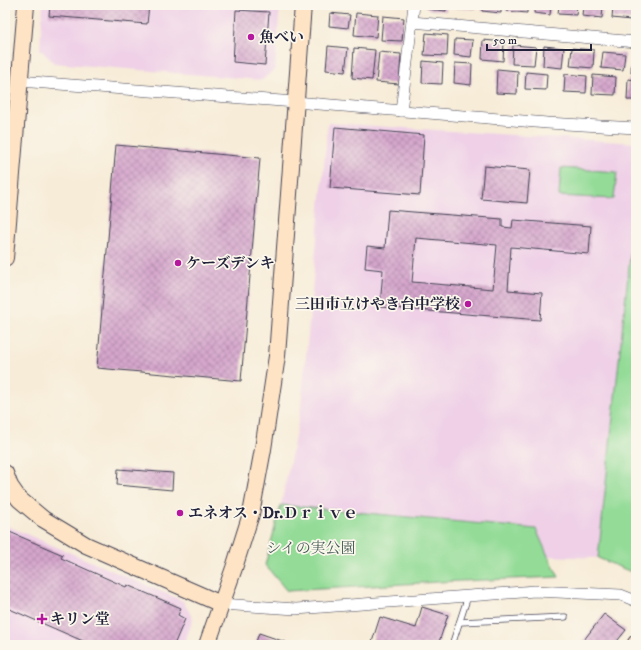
<svg xmlns="http://www.w3.org/2000/svg" width="641" height="650" viewBox="0 0 641 650" font-family="'IM FELL DW Pica','Noto Serif JP',serif">
  <defs>
    <pattern id="building-cross-hatch" width="8" height="8" patternUnits="userSpaceOnUse"><rect width="8" height="8" fill="#d5a6cc"/><path d="M0 0l8 8M0 8l8-8" fill="none" stroke="#ac87a7"/></pattern>
  </defs>
  <rect width="100%" height="100%" fill="#fbf7ec"/>
  <filter id="ink" filterUnits="userSpaceOnUse"><feTurbulence type="fractalNoise" baseFrequency=".025" numOctaves="2"/><feDisplacementMap in="SourceGraphic" scale="8" xChannelSelector="R" yChannelSelector="G"/><feConvolveMatrix kernelMatrix="1 2 1 2 8 2 1 2 1" color-interpolation-filters="sRGB"/></filter>
  <filter id="wash" filterUnits="userSpaceOnUse"><feTurbulence type="fractalNoise" baseFrequency=".012" numOctaves="4" result="noise"/><feDisplacementMap in="SourceGraphic" scale="16" xChannelSelector="R" yChannelSelector="G"/><feGaussianBlur stdDeviation="0.9" result="paint"/><feColorMatrix in="noise" values="0 0 0 0 0 0 0 0 0 0 0 0 0 0 0 0 0 1.4 0 .05"/><feComposite in="paint" operator="in"/></filter>
  <g filter="url(#wash)">
    <rect width="100%" height="100%" fill="#f7ecd8"/>
    <g fill="#efd0e7">
      <polygon points="43,5 280,5 275,69 262,80 54,63 40,49"/>
      <polygon points="328,123 636,143 636,200 598,558 548,556 536,529 281,505 301,408"/>
      <polygon points="5,525 183,601 193,619 184,645 5,645"/>
    </g>
    <g fill="#93db96" stroke="#5a7e68">
      <polygon points="561,168 617,172 614,199 559,196"/>
      <polygon points="636,200 636,574 598,558"/>
      <polygon points="281,505 536,529 548,556 559,577 438,582 287,591 265,565"/>
    </g>
    <g id="blocks">
      <g fill="url(#building-cross-hatch)" fill-rule="evenodd">
        <polygon points="50,5 149,5 147,24 49,16"/>
        <polygon points="428,5 446,5 446,11 427,9"/>
        <polygon points="454,5 475,5 475,9 454,8"/>
        <polygon points="482,5 501,5 501,13 482,11"/>
        <polygon points="507,5 527,5 527,13 506,11"/>
        <polygon points="535,5 551,5 550,15 534,13"/>
        <polygon points="559,5 577,5 576,15 558,14"/>
        <polygon points="583,5 603,5 602,18 582,16"/>
        <polygon points="613,5 632,5 631,20 612,18"/>
        <polygon points="236,10 269,12 265,65 233,62"/>
        <polygon points="330,13 350,15 348,28 329,26"/>
        <polygon points="356,13 378,15 376,37 354,35"/>
        <polygon points="383,16 404,18 402,41 381,40"/>
        <polygon points="426,33 448,35 447,56 424,55"/>
        <polygon points="455,39 473,40 471,57 454,55"/>
        <polygon points="483,40 504,42 503,61 482,59"/>
        <polygon points="513,45 536,47 534,65 512,64"/>
        <polygon points="328,46 348,48 345,72 326,70"/>
        <polygon points="544,46 564,48 562,68 543,66"/>
        <polygon points="354,48 375,50 372,80 352,78"/>
        <polygon points="572,48 594,50 593,68 570,66"/>
        <polygon points="379,52 401,54 399,84 376,82"/>
        <polygon points="603,52 625,54 623,70 601,68"/>
        <polygon points="632,54 636,54 636,74 631,73"/>
        <polygon points="423,61 443,63 442,84 422,83"/>
        <polygon points="455,63 472,64 471,85 454,83"/>
        <polygon points="497,69 518,71 517,94 496,93"/>
        <polygon points="526,72 547,74 546,90 525,89"/>
        <polygon points="565,74 587,76 586,93 564,92"/>
        <polygon points="593,75 616,77 615,95 592,94"/>
        <polygon points="628,79 636,80 636,100 627,100"/>
        <polygon points="335,127 424,135 420,195 330,188"/>
        <polygon points="116,145 260,158 241,381 97,368"/>
        <polygon points="484,166 530,170 527,203 481,199"/>
        <path d="M388,210L502,219V227L512,228L513,220L591,226L589,254L511,247L508,290L542,293L540,320L380,307L383,270L365,268L367,246L385,248ZM416,238L497,245L493,289L412,282Z"/>
        <polygon points="118,469 173,473 172,490 117,485"/>
        <polygon points="5,530 63,555 61,558 126,587 127,585 181,608 178,615 185,619 174,645 92,645 5,607"/>
        <polygon points="422,607 448,615 438,645 371,645 380,617 416,628"/>
        <polygon points="604,614 626,630 614,645 580,645"/>
        <polygon points="259,633 294,645 255,645"/>
      </g>
    </g>
  </g>
  <g filter="url(#ink)">
    <use href="#blocks" fill-opacity="0" stroke="#424053" stroke-width="1"/>
    <g fill="none" stroke-linecap="round" stroke-linejoin="round">
      <defs>
        <g id="lane">
          <polyline points="460,622 565,617"/>
          <polyline points="452,645 468,596"/>
        </g>
        <g id="street">
          <polyline points="412,22 636,42"/>
          <polyline points="19,81 295,102 547,123 636,128"/>
          <polyline points="401,111 414,5"/>
          <polyline points="221,604 296,609 535,591 621,595 636,601"/>
        </g>
        <g id="secondary">
          <polyline points="5,258 26,5"/>
          <polyline points="5,473 10,486 19,499 43,519 63,531 86,545 221,604"/>
          <polyline points="207,645 234,568 251,514 263,449 277,356 303,5"/>
          <polyline points="635,645 636,643"/>
        </g>
      </defs>
      <use href="#lane" stroke="#424053" stroke-width="7"/>
      <use href="#street" stroke="#424053" stroke-width="12"/>
      <use href="#secondary" stroke="#424053" stroke-width="18"/>
      <use href="#lane" stroke="#fff" stroke-width="5.5"/>
      <use href="#street" stroke="#fff" stroke-width="11"/>
      <use href="#secondary" stroke="#fee4c5" stroke-width="16"/>
    </g>
  </g>
  <g fill="#b5179e" stroke="#fbf7ec" stroke-width="1.5">
    <circle cx="251" cy="37" r="4"/>
    <circle cx="178" cy="263" r="4"/>
    <circle cx="468" cy="304" r="4"/>
    <circle cx="180" cy="513" r="4"/>
    <path d="M40 613h4v4h4v4h-4v4h-4v-4h-4v-4h4z"/>
  </g>
  <g text-anchor="middle" dominant-baseline="central" stroke-width="3.5" stroke-linejoin="round" paint-order="stroke">
    <g font-size="15" font-weight="bold" fill="#22223b" stroke="#fbf7ec" text-anchor="start">
      <text x="259" y="37">魚べい</text>
      <text x="186" y="263">ケーズデンキ</text>
      <text x="460" y="304" text-anchor="end">三田市立けやき台中学校</text>
      <text x="188" y="513">エネオス・Dr.Ｄｒｉｖｅ</text>
      <text x="50" y="619">キリン堂</text>
    </g>
    <g font-size="15" fill="#445a56" stroke="#fbf7ec">
      <text x="311" y="548">シイの実公園</text>
    </g>
  </g>
  <rect width="641" height="650" fill="none" stroke="#fbf7ec" stroke-width="20"/>
  <path d="M487 44v6h104v-6" fill="none" stroke="#22223b" stroke-width="2"/>
  <text x="493" y="44" font-size="12" fill="#22223b" stroke="#fbf7ec" stroke-width="3" paint-order="stroke">50 m</text>
</svg>
